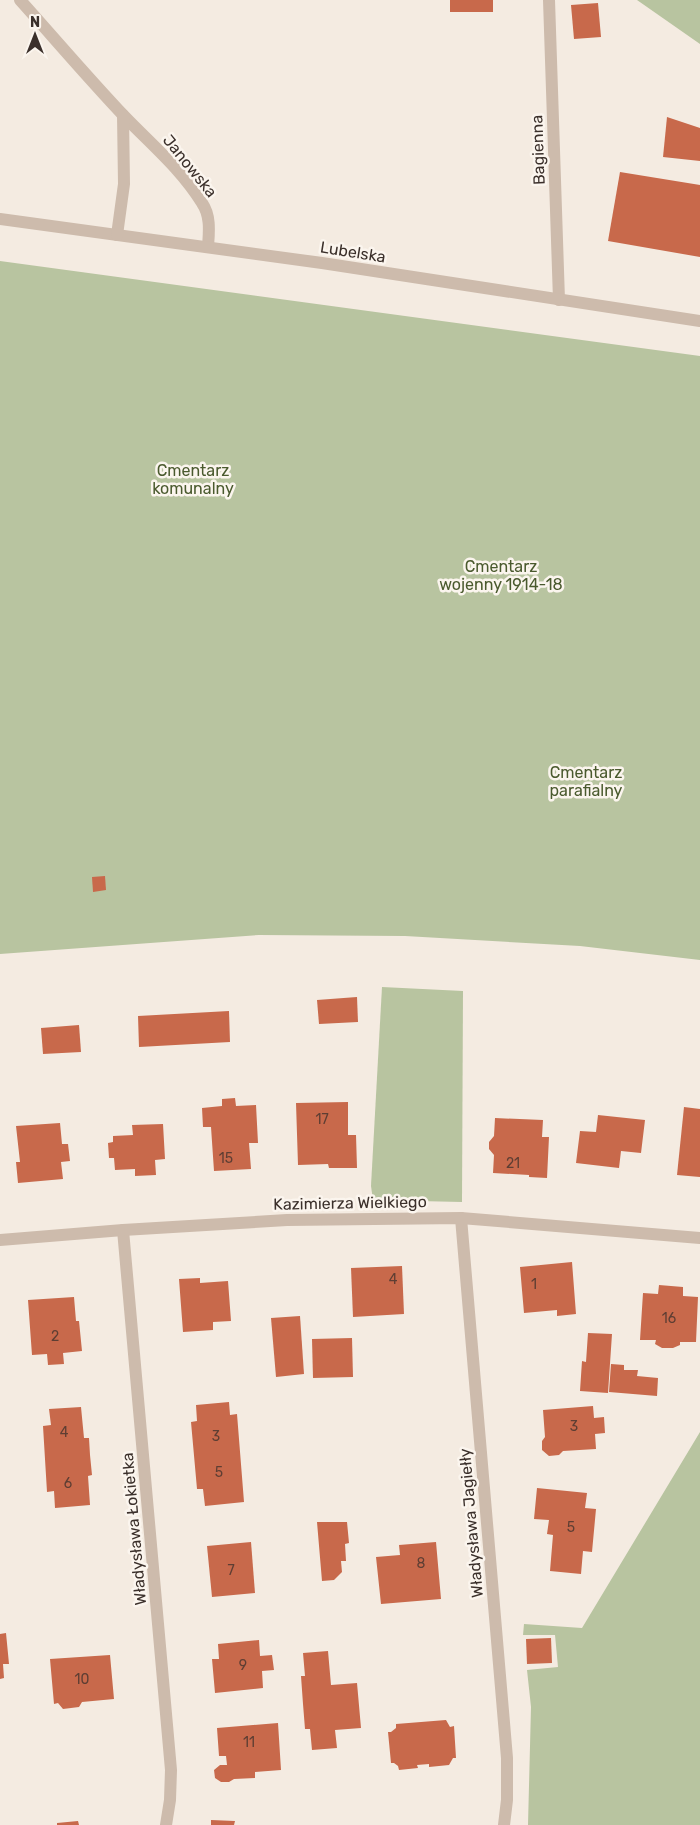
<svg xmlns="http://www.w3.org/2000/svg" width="700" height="1825" viewBox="0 0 700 1825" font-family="Rubik,sans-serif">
  <rect width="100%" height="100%" fill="#f4ebe1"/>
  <g fill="#b8c4a0">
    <polygon points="636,0 700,0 700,44 637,0"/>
    <polygon points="0,261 700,356 700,960 580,946 405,936 259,935 0,954"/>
    <polygon points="382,987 463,991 462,1202 373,1200 371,1186"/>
    <polygon points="700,1432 700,1825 528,1825 531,1707 527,1670 558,1667 555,1635 523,1635 524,1624 582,1628"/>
  </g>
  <g fill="#c8694b">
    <rect x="450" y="0" width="43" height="12"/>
    <polygon points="598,3 601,37 574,39 571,5"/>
    <polygon points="667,117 700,128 700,161 663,157"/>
    <polygon points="620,172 700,185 700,257 608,241"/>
    <polygon points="105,876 106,890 93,892 92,877"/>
    <polygon points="357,997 358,1022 319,1024 317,1000"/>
    <polygon points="229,1011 230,1042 139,1047 138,1016"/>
    <polygon points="79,1025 81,1052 43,1054 41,1028"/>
    <polygon points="235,1098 236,1106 256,1105 258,1143 249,1143 251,1169 214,1171 211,1127 203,1127 202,1108 222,1106 222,1099"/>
    <polygon points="348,1102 348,1135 356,1135 357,1168 329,1168 328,1164 298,1165 296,1103"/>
    <polygon points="684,1107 700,1109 700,1177 677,1175"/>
    <polygon points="598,1115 645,1120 641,1153 621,1151 619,1168 576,1163 580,1131 596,1132"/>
    <polygon points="495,1118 543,1120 542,1137 549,1137 547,1178 529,1177 529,1175 493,1173 494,1155 489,1149 489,1142 494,1136"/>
    <polygon points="60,1123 62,1144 68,1144 70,1161 61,1162 63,1179 18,1183 16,1162 20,1162 16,1126"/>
    <polygon points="163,1124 165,1159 155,1160 156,1175 135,1176 135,1169 115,1170 114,1158 109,1158 108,1143 113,1142 113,1136 133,1135 132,1125"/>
    <polygon points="572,1262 576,1314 557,1316 557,1310 524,1313 520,1267"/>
    <polygon points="402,1266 404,1314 353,1317 351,1268"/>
    <polygon points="200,1278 200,1283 228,1281 231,1321 213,1322 213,1330 183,1332 179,1279"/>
    <polygon points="659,1285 683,1287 683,1296 698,1297 696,1342 680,1342 680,1345 673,1348 662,1348 655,1344 656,1340 640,1340 643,1293 658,1294"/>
    <polygon points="74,1297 76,1321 79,1321 82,1351 63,1353 64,1364 48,1365 47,1354 32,1355 28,1300"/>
    <polygon points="300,1316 304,1374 276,1377 271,1318"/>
    <polygon points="588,1333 612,1334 608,1393 580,1391 582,1361 586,1362"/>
    <polygon points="352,1338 353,1377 313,1378 312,1339"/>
    <polygon points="611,1364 624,1365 624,1370 638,1370 637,1376 658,1378 657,1396 609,1392"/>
    <polygon points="229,1402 230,1415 237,1414 244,1502 205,1506 203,1489 197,1489 191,1422 197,1421 196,1405"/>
    <polygon points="593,1406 594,1418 604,1417 605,1433 595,1434 596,1449 563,1451 559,1455 549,1456 542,1450 542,1441 545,1437 543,1410"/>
    <polygon points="81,1407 84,1438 89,1438 90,1455 92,1475 88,1476 90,1505 55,1508 54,1491 47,1492 43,1426 51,1425 49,1409"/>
    <polygon points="537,1488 587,1493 585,1508 596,1509 592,1552 583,1551 581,1574 550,1571 553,1535 547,1534 549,1520 534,1519"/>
    <polygon points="317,1522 347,1522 349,1543 345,1544 346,1561 341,1561 342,1572 334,1580 322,1581"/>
    <polygon points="251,1542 255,1593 212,1597 207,1546"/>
    <polygon points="436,1542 441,1599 381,1604 376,1557 400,1555 399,1545"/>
    <polygon points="6,1633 9,1664 3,1664 4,1678 0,1679 0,1634"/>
    <polygon points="551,1638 552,1663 527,1664 526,1639"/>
    <polygon points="259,1640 260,1656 272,1655 274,1670 262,1671 263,1688 215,1693 212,1659 219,1659 218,1644"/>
    <polygon points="328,1651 331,1685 357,1683 361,1728 335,1730 337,1748 312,1750 310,1729 305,1729 303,1704 301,1676 305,1676 303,1653"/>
    <polygon points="110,1655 114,1699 82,1702 79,1707 63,1709 58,1703 54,1704 50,1659"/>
    <polygon points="446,1720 450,1727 454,1726 456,1758 453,1758 449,1765 429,1767 429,1764 417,1765 418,1768 399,1770 398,1766 394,1763 391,1763 388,1732 391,1732 396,1728 396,1724"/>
    <polygon points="278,1723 281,1770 255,1772 255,1778 234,1779 229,1782 221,1782 215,1778 214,1770 220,1765 227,1765 226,1756 219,1756 217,1728"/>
    <polygon points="211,1820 235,1821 234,1825 211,1825"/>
    <polygon points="78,1821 79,1825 57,1825 57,1823"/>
  </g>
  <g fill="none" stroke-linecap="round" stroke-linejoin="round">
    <g stroke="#cdbbac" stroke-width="12">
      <path d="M20,0C55,39 89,79 125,117C151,144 182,170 202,203C211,216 209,232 208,247"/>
      <polyline points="549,0 559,300"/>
      <polyline points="0,219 322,263 700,321"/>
      <polyline points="117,235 124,184 123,115"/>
      <polyline points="461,1218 507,1758 507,1800 504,1825"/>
      <polyline points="123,1230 171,1770 170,1800 166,1825"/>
      <polyline points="0,1240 123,1230 287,1220 461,1218 700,1238"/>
    </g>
  </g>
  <g text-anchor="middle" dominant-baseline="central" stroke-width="5" stroke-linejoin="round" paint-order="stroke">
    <g font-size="14" fill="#5e3e33">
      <text x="322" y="1119">17</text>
      <text x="226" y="1158">15</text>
      <text x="513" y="1163">21</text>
      <text x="393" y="1279">4</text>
      <text x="534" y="1284">1</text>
      <text x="669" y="1318">16</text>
      <text x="55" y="1336">2</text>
      <text x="574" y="1426">3</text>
      <text x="64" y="1432">4</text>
      <text x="216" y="1436">3</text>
      <text x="219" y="1472">5</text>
      <text x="68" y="1483">6</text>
      <text x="571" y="1527">5</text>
      <text x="421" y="1563">8</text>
      <text x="231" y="1570">7</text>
      <text x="243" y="1665">9</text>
      <text x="82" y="1679">10</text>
      <text x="249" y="1742">11</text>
    </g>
    <g font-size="16" fill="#3b302b" stroke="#fbf5ee">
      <text transform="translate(538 150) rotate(-92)">Bagienna</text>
      <text transform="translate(190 166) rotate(51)">Janowska</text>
      <text transform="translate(353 252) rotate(9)">Lubelska</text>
      <text transform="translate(350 1203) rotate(-1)">Kazimierza Wielkiego</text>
      <text transform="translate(471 1523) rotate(-95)">Władysława Jagiełły</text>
      <text transform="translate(134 1529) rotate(-95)">Władysława Łokietka</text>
    </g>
    <g font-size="16" fill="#4a5a2e" stroke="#fbf5ee">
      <text x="193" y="470">Cmentarz<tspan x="193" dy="18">komunalny</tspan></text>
      <text x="501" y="566">Cmentarz<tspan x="501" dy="18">wojenny 1914-18</tspan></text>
      <text x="586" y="772">Cmentarz<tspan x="586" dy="18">parafialny</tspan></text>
    </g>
  </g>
  <g transform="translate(35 35)" stroke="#fbf5ee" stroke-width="4" paint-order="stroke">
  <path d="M0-4L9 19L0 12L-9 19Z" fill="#3b302b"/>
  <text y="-8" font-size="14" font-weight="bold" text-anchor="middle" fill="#3b302b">N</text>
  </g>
</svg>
